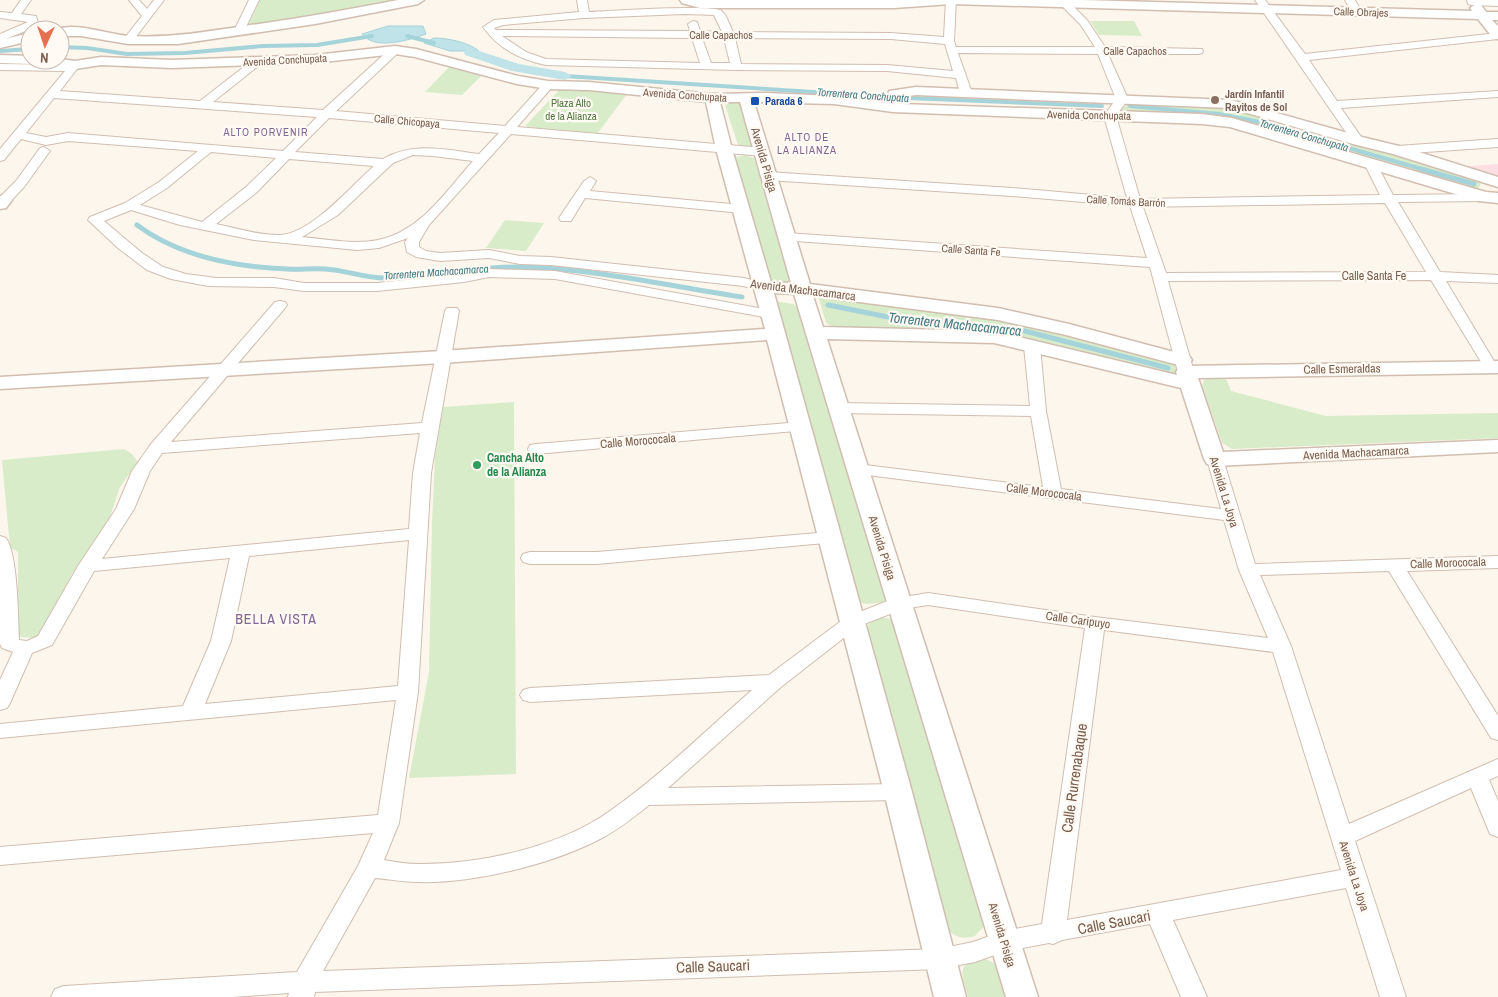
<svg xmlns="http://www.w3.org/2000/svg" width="1498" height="997" viewBox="0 0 1498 997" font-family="'Archivo Narrow',sans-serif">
  <rect width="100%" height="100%" fill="#fdf6ec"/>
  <polygon fill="#fbdfe3" points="1498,164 1498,179 1458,167"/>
  <g fill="#d8ecc9">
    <polygon points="260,0 402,0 247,28"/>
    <polygon points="1090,21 1134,21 1142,36 1099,35"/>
    <polygon points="450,66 482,75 462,95 425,92"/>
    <polygon points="561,88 623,92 627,94 597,134 527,127 526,125"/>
    <polygon points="731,102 741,103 754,147 738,145 725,105"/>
    <polygon points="1129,103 1219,105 1384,149 1478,180 1481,183 1478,189 1472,189 1234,122 1122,113 1122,108"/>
    <polygon points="744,155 754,158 792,286 769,284 734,158"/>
    <polygon points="505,220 544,223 526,251 486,248"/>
    <polygon points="821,296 956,312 1025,324 1177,363 1179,373 1169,374 1005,334 837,329 826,323 819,299"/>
    <polygon points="774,301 793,304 798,308 887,597 885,602 866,604 856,601"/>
    <polygon points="1208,379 1226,379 1231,391 1326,416 1498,413 1498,438 1232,449 1222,443 1202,386 1204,380"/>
    <polygon points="514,402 516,774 409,778 429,672 432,524 435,457 443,407"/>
    <polygon points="124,449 132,454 138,462 120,487 109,519 71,575 45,630 35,638 21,637 18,633 18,552 10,547 2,460"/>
    <path d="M879,617L891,619L898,626L983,921V927L975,936C963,940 952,937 945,925L867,629L870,621Z"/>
    <path d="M984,958L998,965L1009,997H968C962,974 955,962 984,958Z"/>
  </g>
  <g fill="#bfe3e8" stroke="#a5d3da">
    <path d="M388,26H423L426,34C409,40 375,51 362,34Z"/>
    <path d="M434,38C447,38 468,42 479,51H450L424,43Z"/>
  </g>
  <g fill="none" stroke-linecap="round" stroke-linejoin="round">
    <g stroke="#a5d3da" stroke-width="4">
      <polyline points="407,36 434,43"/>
      <polyline points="60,47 87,48 127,54 185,53 263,46 317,45 372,36"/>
      <polyline points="0,51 30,49"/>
      <polyline points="565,76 908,98 1102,106"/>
      <polyline points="1130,106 1219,114 1255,121 1425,170"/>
    </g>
    <g stroke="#a5d3da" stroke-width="5">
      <polyline points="1421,169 1474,184"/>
      <path d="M137,225C180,257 234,267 287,269C300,270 312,268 325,269C345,270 364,278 385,278C429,278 473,267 517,267C592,268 668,286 742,297"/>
      <polyline points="828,305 888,317 1017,329 1168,368"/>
    </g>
    <polygon fill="#bfe3e8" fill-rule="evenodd" points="470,48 519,64 565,72 572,76 565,80 512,71 465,55 464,52"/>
    <defs>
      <g id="minor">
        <polygon points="21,0 31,0 21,14 36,16 38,23 31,29 0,41 0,34 28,22 0,18 0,12 12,13"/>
        <polygon points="129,0 139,0 147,9 154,0 164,0 132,42 128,43 123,40 142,16"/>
        <polygon points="249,0 259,0 243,33 235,33 234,31"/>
        <path d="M577,0H587L589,12C606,11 716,4 722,11C727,16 730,26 733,32L891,33L944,37L946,0H956L954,41L956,47H1095L1080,24L1056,0H1067L1087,20L1105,47L1202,49L1203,51L1202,53L1198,54H1108L1128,99L1116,116L1140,199L1380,195L1364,163L1370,159L1376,163L1393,195L1490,194L1491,197L1490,200L1485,201L1398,202L1440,272L1498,275V283L1446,281L1498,368L1491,372L1486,370L1431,280L1168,281L1194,372L1191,375H1181L1178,372L1150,267L782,240L780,237L782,234L787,233L1147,258L1130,206L1012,196L768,180L762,176L768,172L1012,188L1127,198L1104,116L1116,99L1098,54L958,53L972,93L966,96L960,93L956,78L887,71L736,70L546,65C520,60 498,48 483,27L494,20L579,12ZM685,14L714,15L722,32L700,31L697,22L693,21L688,24L690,31L496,30L494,28L503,25L584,18ZM502,36L692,38L700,63L546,59L526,52ZM702,38H724L730,63H711ZM735,38L891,39L945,44L953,71L887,65L741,64ZM1385,203L1426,272L1166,273L1143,207Z"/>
        <polygon points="1255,0 1265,0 1305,54 1498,33 1498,39 1309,60 1337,101 1498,91 1498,97 1341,108 1364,141 1362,144 1354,144"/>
        <polygon points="1345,0 1355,0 1362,12 1361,14 1353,14"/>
        <polygon points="1467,0 1498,0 1498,6 1471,5 1468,4"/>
        <path d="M395,47L399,48L400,50L399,52L336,111L505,126L544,83L548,82L554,85L517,127L763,148L769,152L763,156L511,134L429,225L419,242V247L426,251L440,253L489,250L520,256L551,257L744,278L767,284L769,287L767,290L762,291L743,286L551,265L520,264L489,258L440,261L416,257L407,252L405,242L408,238L379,248L357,250L254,240L180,225L131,210L104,221L142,253L163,267L186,274L216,278H274L304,283H377L464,274L489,269L555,271L770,310L775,311L777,314L775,317L770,318L555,279L489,277L464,282L377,291H304L274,287L208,286L171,279L147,270L118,248L88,220L90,217L125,203L159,182L198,151L68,141L46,145L21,139L4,160L0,161V149L65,71L0,70V64L70,65L75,62L79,63L80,65L60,91L200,101L254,59H262L263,61L262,63L213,102L323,110L391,48ZM54,98L317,117L283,151L68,133L46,137L26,133ZM329,118L499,133L479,154C447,150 413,141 383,159L295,152ZM211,152L276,158L246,187L202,222L140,205L167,188ZM413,155L433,156L473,161C447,190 420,232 378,240C353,245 326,239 302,237L338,215L393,163ZM289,159L374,166C351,186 313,232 281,235C260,236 236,228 216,224L256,193Z"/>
        <polygon points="1498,139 1498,147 1397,154 1391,150 1397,146"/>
        <polygon points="44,147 50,151 24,187 9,203 0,203 0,197 16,181 40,148"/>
        <polygon points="590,177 596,181 590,191 742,205 749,209 742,213 585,198 571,221 561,221 559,218 584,181"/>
        <path d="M280,301L285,302L287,305L285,308L171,442L422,423L445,311L447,308H457L459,311L431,473L418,692L399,823L384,860C395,862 407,864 418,864C478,865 560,847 610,811C660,776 705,731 752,690L530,702L523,700L520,695L523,690L530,688L769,675L845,618L892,599L928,593L1095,617L1268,638L1239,570L1224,520L851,473L848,469L851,465L857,464L1043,487L1031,416L838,413L832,411L830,408L832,405L838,403L1030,406L1024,346L1027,343H1037L1040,346L1046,411L1061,489L1221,509L1207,459L1209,455H1221L1223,459L1255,564L1498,556V568L1407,571L1498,716V740L1491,738L1389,571L1260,575L1291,646L1349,824L1498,759V776L1489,780L1498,801V837L1490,834L1471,788L1355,841L1406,997H1380L1346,888L1173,920L1207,997H1181L1150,924L1062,940L1053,944L1049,943L1006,951L975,962L939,969L315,992L314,997H288L289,993L232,997H51L55,989L64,986L297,972L358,866L373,833L0,865V847L378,815L396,700L0,738V724L183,706L211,641L230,558L94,571L52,645L32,653L10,703L7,708L0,710V680L13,652L2,648L0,644V536L6,538C18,555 18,618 19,640L27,641L38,636L78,566L116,509L132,471L151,444L275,302ZM420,433L413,473L409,529L102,559L134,509L150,471L162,453ZM409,540L398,686L205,704L231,641L249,556ZM928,605L1085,628L1042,924L1004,931L973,942L939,949L323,971L375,878C389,879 403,882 417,882C473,884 553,864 602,838C619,829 634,817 649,805L898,800L906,798L909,792L906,786L898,784L668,788L781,687L859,626L903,609ZM1104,630L1273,652L1341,870L1067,920Z"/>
        <polygon points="800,422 806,424 808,427 806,430 536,454 530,453 528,449 530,445 536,444"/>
        <polygon points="830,532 836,534 839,538 836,542 597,564 530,564 523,562 521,558 523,554 530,552 597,552"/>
      </g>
      <g id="tertiary">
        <path d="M398,0H424L418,4L315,24L178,44H128L81,36H60V30H55C75,21 108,35 130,36C169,38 206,32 244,26C296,19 347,10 398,0Z"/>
        <polygon points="680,0 1082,0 1472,11 1470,8 1476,4 1481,5 1486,12 1498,12 1498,20 1492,20 1498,26 1498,39 1493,38 1478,19 951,4 894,8 700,8 682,3"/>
        <polygon points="30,33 30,41 0,48 0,40"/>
        <path d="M395,46L416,49L518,76L548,81L589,82L712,94L767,93L834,96L886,103L889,91L916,87L1231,100L1362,137L1403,147L1498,177V187L1393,154L1353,144L1230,108L916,95L901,97V104L1202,114L1232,118L1486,192L1498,193V203L1479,201L1230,127L1202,124L893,112L834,104L754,102L810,284L998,308L1069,324L1189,356L1192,360L1189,364L1182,366L1066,335L998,320L813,296L823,327L994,331L1177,375L1176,372L1179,368L1186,366L1498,361V373L1198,378L1223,452L1498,440V452L1215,466L1207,464L1204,459L1181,388L994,343L827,339L1038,997H1006L794,294L774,293L912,792L966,997H934L884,792L767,340L442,363L0,389V377L442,351L765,329L716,149L706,102L589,90L548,89L517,84L415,57L395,54L315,63L172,68L101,65L75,69L32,64L0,63V55L30,56V60L60,59L75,61L101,57L172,60L315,55ZM720,102H740L791,283L771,282L732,149Z"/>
        <polygon points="4,195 10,196 12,200 6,208 0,209 0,196"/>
      </g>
    </defs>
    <use href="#minor" stroke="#d1beb0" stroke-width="2"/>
    <use href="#tertiary" stroke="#d1beb0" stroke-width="3"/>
    <use href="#minor" fill="#fff" fill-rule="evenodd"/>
    <use href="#tertiary" fill="#fff" fill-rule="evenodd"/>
  </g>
  <circle fill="#8d6e63" stroke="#fffaf3" stroke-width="2" cx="1215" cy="100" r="5"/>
  <rect fill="#1a4fb4" stroke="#fffaf3" stroke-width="2" x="750" y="96" width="10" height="10" rx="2.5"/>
  <circle fill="#2e9e5b" stroke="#fffaf3" stroke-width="2" cx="477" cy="465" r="5"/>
  <g text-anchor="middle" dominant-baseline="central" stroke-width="4.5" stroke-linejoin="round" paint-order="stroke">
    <g font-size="11" fill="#7a5c4d" stroke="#fffaf3">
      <text transform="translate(1361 12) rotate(2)">Calle Obrajes</text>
      <text x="721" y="35">Calle Capachos</text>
      <text x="1135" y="51">Calle Capachos</text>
      <text transform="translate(285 60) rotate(-3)">Avenida Conchupata</text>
      <text transform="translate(685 95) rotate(4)">Avenida Conchupata</text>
      <text transform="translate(1089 115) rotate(1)">Avenida Conchupata</text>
      <text transform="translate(407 121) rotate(5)">Calle Chicopaya</text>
      <text transform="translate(1126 201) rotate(3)">Calle Tomás Barrón</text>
      <text transform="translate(971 250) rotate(4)">Calle Santa Fe</text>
    </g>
    <g font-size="11" font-weight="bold" fill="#785e54" stroke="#fffaf3" text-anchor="start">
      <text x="1225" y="94">Jardín Infantil<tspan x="1225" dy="13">Rayitos de Sol</tspan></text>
    </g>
    <g font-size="11" font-style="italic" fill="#437c86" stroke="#fffaf3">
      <text transform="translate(863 95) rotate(4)">Torrentera Conchupata</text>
      <text transform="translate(1304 135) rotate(16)">Torrentera Conchupata</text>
      <text transform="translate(436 272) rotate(-4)">Torrentera Machacamarca</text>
    </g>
    <g font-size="11" font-weight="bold" fill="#164399" stroke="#fffaf3" text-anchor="start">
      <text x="765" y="101">Parada 6</text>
    </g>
    <g font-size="11" fill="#537a41" stroke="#fffaf3">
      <text x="571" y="103">Plaza Alto<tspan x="571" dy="13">de la Alianza</tspan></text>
    </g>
    <g font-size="11" letter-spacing="1" fill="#846695" stroke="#fffaf3">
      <text x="266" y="132">ALTO PORVENIR</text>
      <text x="807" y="137">ALTO DE<tspan x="807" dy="13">LA ALIANZA</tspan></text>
    </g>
    <g font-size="12" fill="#7a5c4d" stroke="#fffaf3">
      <text transform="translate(764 160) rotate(74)">Avenida Pisiga</text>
      <text x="1374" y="276">Calle Santa Fe</text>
      <text transform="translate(803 290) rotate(7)">Avenida Machacamarca</text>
      <text transform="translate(1342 369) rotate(-1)">Calle Esmeraldas</text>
      <text transform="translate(638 441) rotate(-5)">Calle Morococala</text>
      <text transform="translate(1356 453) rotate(-3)">Avenida Machacamarca</text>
      <text transform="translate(1044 492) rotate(7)">Calle Morococala</text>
      <text transform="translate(1224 492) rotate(73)">Avenida La Joya</text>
      <text transform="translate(882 548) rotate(73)">Avenida Pisiga</text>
      <text transform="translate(1448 563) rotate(-2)">Calle Morococala</text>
      <text transform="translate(1078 620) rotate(8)">Calle Caripuyo</text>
      <text transform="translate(1354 876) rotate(72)">Avenida La Joya</text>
      <text transform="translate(1002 935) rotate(73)">Avenida Pisiga</text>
    </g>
    <g font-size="12" font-weight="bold" fill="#27864d" stroke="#fffaf3" text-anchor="start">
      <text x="487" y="458">Cancha Alto<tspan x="487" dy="14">de la Alianza</tspan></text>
    </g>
    <g font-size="14" font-style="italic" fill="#437c86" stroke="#fffaf3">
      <text transform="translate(955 324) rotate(6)">Torrentera Machacamarca</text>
    </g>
    <g font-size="14" letter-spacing="1" fill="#846695" stroke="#fffaf3">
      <text x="276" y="619">BELLA VISTA</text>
    </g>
    <g font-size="15" fill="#7a5c4d" stroke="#fffaf3">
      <text transform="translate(1074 778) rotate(-82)">Calle Rurrenabaque</text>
      <text transform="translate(1114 922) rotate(-11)">Calle Saucari</text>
      <text transform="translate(713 966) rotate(-2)">Calle Saucari</text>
    </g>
  </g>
  <g transform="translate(45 45) rotate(183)"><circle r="24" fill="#fffaf3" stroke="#cabbb1"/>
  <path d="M0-4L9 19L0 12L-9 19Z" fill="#e76f51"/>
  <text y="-8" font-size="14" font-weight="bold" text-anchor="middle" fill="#7a5c4d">N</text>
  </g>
</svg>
